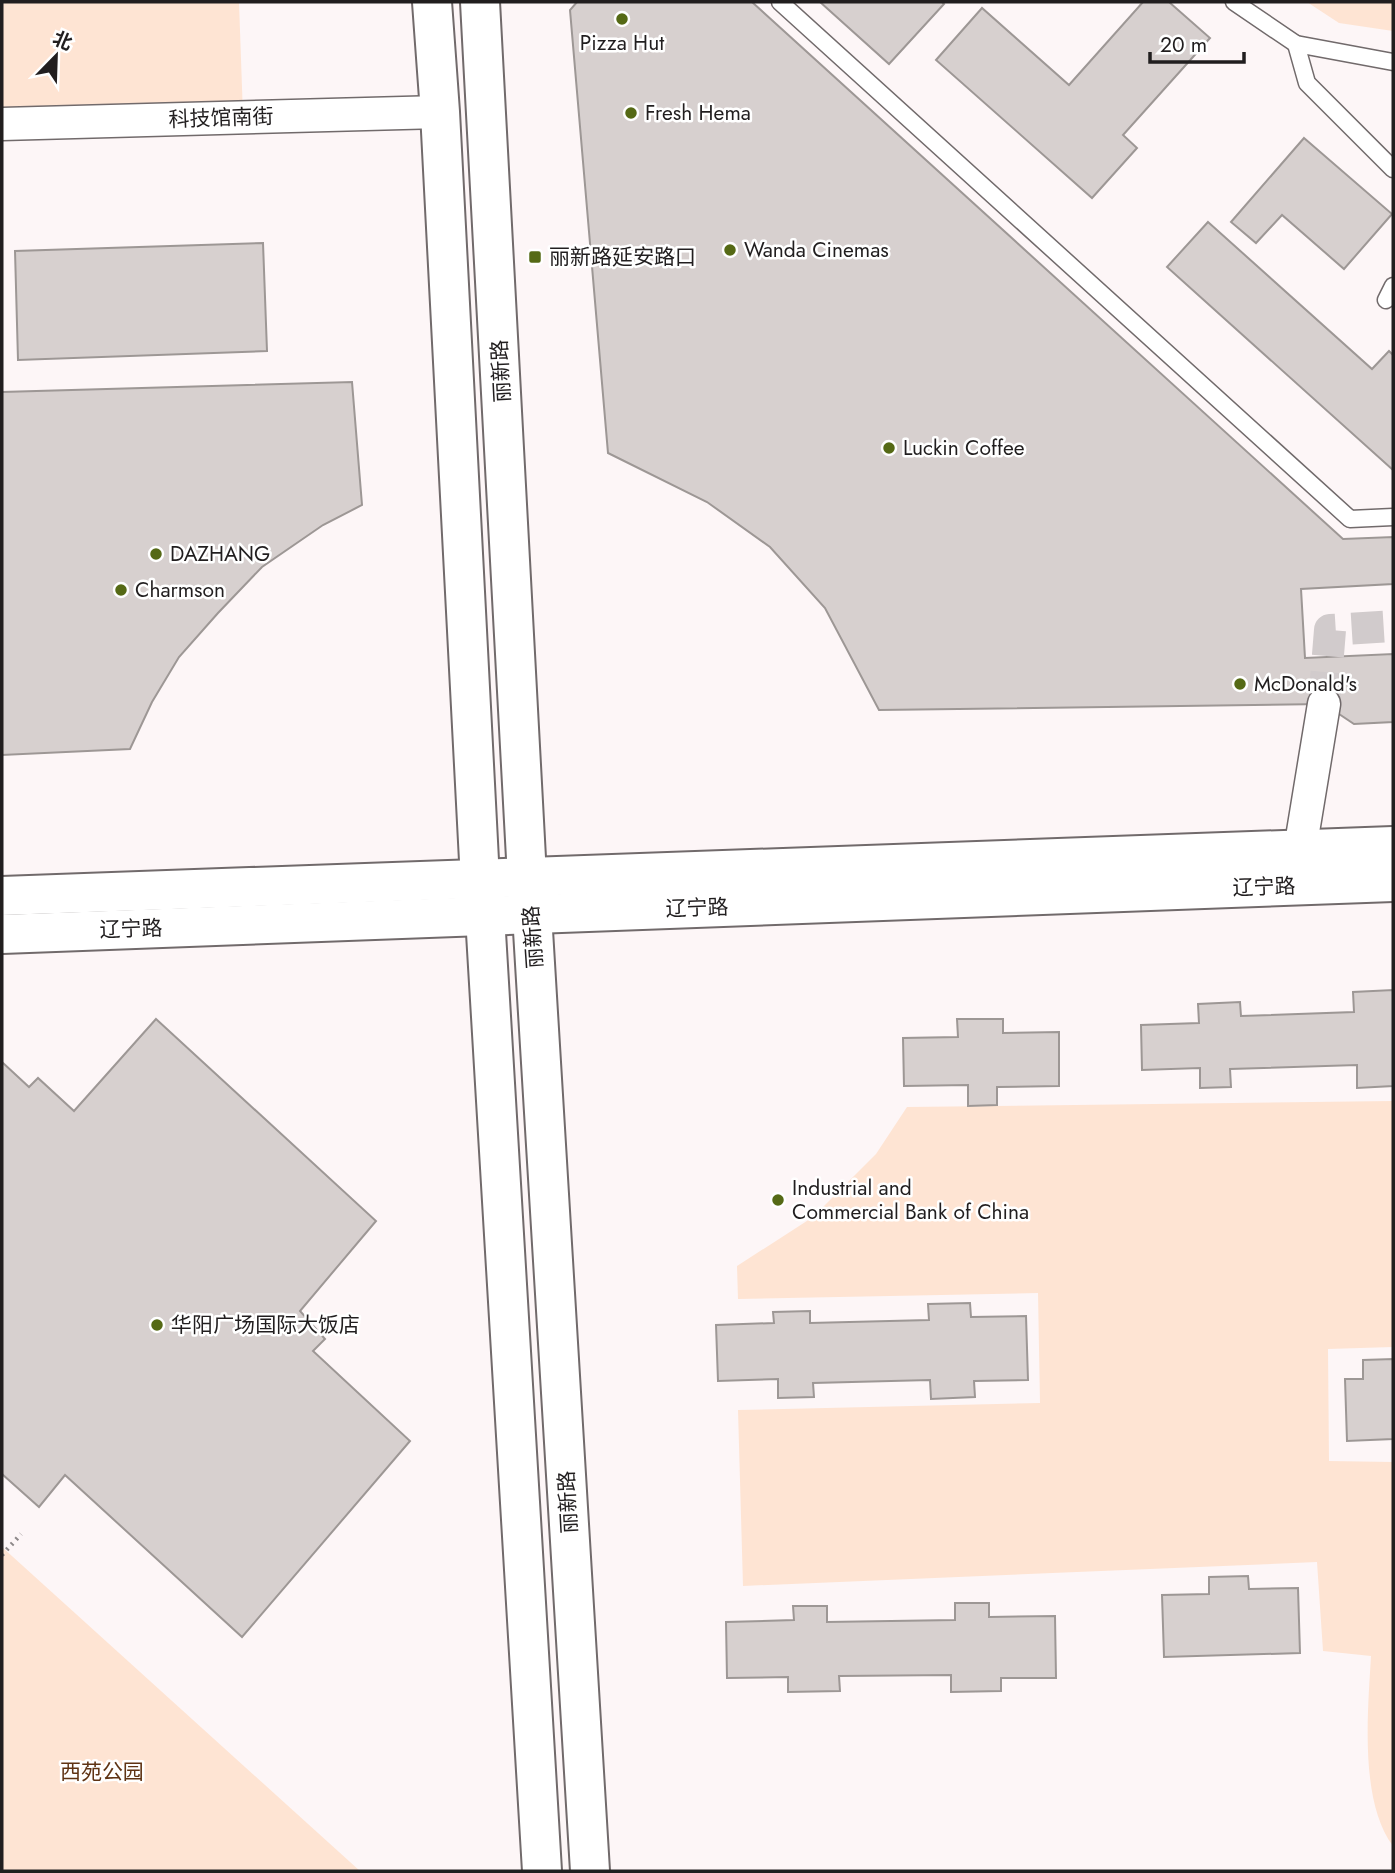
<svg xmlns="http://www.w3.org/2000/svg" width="1395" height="1873" viewBox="0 0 1395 1873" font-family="Jost,'Noto Sans SC',sans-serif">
  <rect width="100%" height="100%" fill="#fdf6f7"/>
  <g fill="#fee4d3">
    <polygon points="2,2 239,2 243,116 2,124"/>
    <polygon points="1307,2 1393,2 1393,31 1339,23"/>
    <path d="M1393,1101V1347L1328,1349L1329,1461L1393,1462V1846C1359,1801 1368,1710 1371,1656L1323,1651L1317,1562L743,1586L738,1410L1040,1403L1038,1293L738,1299L737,1266L813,1217L876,1154L907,1107Z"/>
    <polygon points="2,1547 360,1871 2,1871"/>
  </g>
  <g fill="#d7d0cf" stroke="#9d9795" stroke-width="2">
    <polygon points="577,2 752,2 1343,539 1393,537 1393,584 1301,589 1305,658 1393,654 1393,722 1354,724 1324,704 879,710 825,608 770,547 707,502 608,453 570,10"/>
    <polygon points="820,2 942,2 944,4 889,64"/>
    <polygon points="1143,2 1169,2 1210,38 1123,135 1137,148 1092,198 936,60 982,8 1069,85"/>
    <polygon points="1304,138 1392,214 1344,269 1282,215 1256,243 1231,222"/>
    <polygon points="1208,222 1372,369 1389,351 1393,355 1393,470 1167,267"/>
    <polygon points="263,243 267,351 18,360 15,251"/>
    <polygon points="352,382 362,505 323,525 262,567 218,613 179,657 152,702 130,749 2,755 2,392"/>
    <polygon points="1393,990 1393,1086 1357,1088 1357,1065 1230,1069 1231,1087 1200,1088 1200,1068 1142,1070 1141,1025 1199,1023 1198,1004 1240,1002 1241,1016 1354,1012 1353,992"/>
    <polygon points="156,1019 376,1221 300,1311 325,1339 313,1351 410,1441 242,1637 65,1475 39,1507 2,1474 2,1062 29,1087 38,1078 74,1111"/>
    <polygon points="957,1019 1003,1019 1003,1033 1059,1032 1059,1086 997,1087 997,1105 968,1106 968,1085 904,1086 903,1038 958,1037"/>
    <polygon points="970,1303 971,1317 1026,1316 1028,1380 974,1381 975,1397 931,1399 930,1380 813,1383 814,1397 778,1398 778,1379 718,1381 716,1325 774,1323 773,1312 810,1311 810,1323 929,1320 928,1304"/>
    <polygon points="1393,1359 1393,1439 1347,1441 1345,1379 1363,1379 1363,1360"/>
    <polygon points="1248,1576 1249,1589 1298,1588 1300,1653 1164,1657 1162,1595 1209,1594 1209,1577"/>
    <polygon points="955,1603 989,1603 989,1617 1055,1616 1056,1678 1001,1678 1001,1691 951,1692 951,1675 839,1676 840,1691 788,1692 788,1677 727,1678 726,1622 794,1620 793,1606 827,1606 827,1622 955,1620"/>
  </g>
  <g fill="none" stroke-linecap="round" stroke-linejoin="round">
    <polyline stroke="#d1cbcc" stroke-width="32" stroke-dasharray="32 16" stroke-linecap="butt" points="1324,704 1330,630 1393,626"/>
    <defs>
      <g id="lane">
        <polyline points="780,2 1350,519 1393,517"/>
        <polyline points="1234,2 1296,44 1393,62"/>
        <polyline points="1296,44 1307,83 1393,169"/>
        <polyline points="1386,300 1393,286"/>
      </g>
      <g id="street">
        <polyline points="2,124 440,112"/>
        <polyline points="1300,850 1324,704"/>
      </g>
      <g id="secondary">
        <polyline points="432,2 440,112 480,880 485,916 542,1871"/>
        <polyline points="480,2 527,877 532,914 590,1871"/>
        <polyline points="2,896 1393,846"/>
        <polyline points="2,934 1393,882"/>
      </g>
    </defs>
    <use href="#lane" stroke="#716a6b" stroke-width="19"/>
    <use href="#street" stroke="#716a6b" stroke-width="35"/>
    <use href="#secondary" stroke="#716a6b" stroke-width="42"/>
    <polyline stroke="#8d8889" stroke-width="4.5" stroke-dasharray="2 5" stroke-linecap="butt" points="2,1555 21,1534"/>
    <use href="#lane" stroke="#fff" stroke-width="16"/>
    <use href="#street" stroke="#fff" stroke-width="32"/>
    <use href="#secondary" stroke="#fff" stroke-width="38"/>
  </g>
  <g fill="#556915" stroke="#fff" stroke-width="2.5">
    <circle cx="622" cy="19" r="7"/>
    <circle cx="631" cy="113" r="7"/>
    <circle cx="730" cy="250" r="7"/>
    <rect x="528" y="250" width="14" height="14" rx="3.5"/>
    <circle cx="889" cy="448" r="7"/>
    <circle cx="156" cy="554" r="7"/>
    <circle cx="121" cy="590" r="7"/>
    <circle cx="1240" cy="684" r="7"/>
    <circle cx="778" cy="1200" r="7"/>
    <circle cx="157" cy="1325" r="7"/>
  </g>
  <g text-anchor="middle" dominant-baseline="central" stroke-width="5" stroke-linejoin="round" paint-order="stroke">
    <g font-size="21" fill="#211e1f" stroke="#fff" text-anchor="start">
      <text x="622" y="43" text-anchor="middle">Pizza Hut</text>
      <text x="645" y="113">Fresh Hema</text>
      <text x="744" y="250">Wanda Cinemas</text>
      <text x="549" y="257">丽新路延安路口</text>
      <text x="903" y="448">Luckin Coffee</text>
      <text x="170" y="554">DAZHANG</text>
      <text x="135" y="590">Charmson</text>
      <text x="1254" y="684">McDonald's</text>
      <text x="792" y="1188">Industrial and<tspan x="792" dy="24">Commercial Bank of China</tspan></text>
      <text x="171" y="1325">华阳广场国际大饭店</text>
    </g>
    <g font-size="21" fill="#211e1f" stroke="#fff">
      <text transform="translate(221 118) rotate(-2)">科技馆南街</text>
      <text transform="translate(501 371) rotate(-93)">丽新路</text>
      <text transform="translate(1264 887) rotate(-2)">辽宁路</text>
      <text transform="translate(697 908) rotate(-2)">辽宁路</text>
      <text transform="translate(131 929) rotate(-2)">辽宁路</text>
      <text transform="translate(533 937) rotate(-94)">丽新路</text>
      <text transform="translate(568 1502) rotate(-93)">丽新路</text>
    </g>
    <g font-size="21" fill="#5f3313" stroke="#fff">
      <text x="102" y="1772">西苑公园</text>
    </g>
  </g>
  <rect width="1395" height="1873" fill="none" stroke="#211e1f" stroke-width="7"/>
  <g transform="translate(56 56) rotate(23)" stroke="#ffffff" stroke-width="5" paint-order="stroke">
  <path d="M0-5L12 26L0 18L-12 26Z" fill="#211e1f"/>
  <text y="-10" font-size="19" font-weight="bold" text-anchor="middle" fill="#211e1f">北</text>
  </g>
  <path d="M1150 52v10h94v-10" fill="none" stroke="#211e1f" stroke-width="3.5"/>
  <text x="1160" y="52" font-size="21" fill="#211e1f" stroke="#ffffff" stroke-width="5" paint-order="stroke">20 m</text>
</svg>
